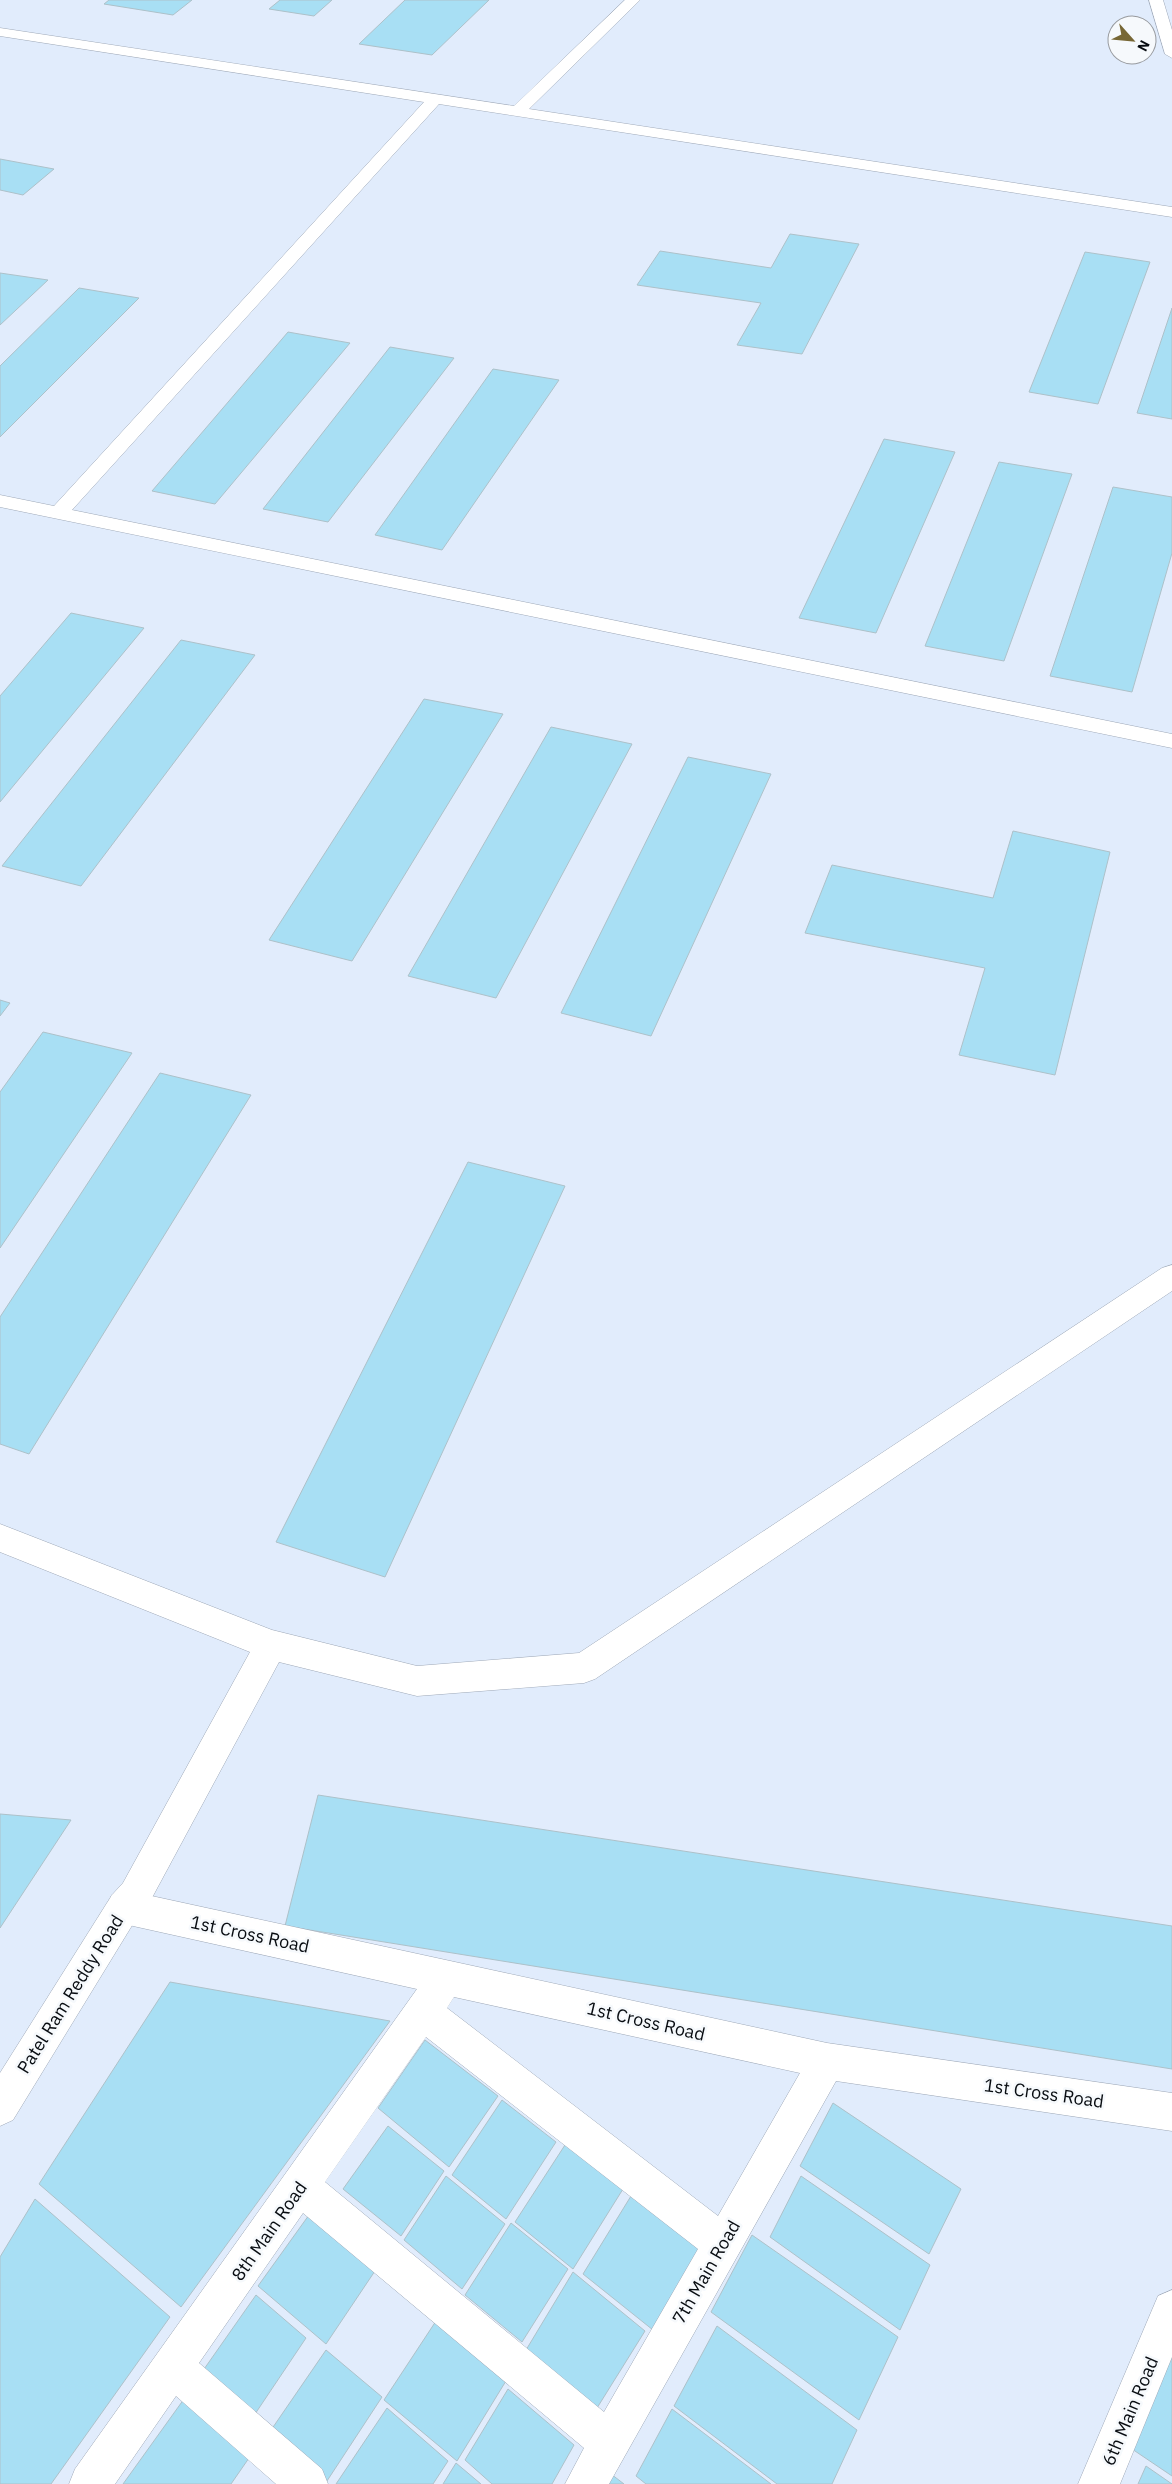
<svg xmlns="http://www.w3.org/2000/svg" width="1172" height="2484" viewBox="0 0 1172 2484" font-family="'IBM Plex Sans',sans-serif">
  <rect width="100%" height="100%" fill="#e1ecfc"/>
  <g fill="#a8dff4" stroke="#adc1c9">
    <polygon points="109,0 192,0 173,15 104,4"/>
    <polygon points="280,0 332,0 314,16 269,9"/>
    <polygon points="405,0 489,0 432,55 359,44"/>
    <polygon points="0,159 54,169 23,195 0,190"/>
    <polygon points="790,234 859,244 802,354 737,345 761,303 637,285 660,251 771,268"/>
    <polygon points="1085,252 1150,262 1098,404 1029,392"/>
    <polygon points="0,273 48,280 0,325"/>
    <polygon points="79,288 139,298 0,437 0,366"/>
    <polygon points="1172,308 1172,419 1137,413"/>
    <polygon points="288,332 350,343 215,504 152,491"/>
    <polygon points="390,347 454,358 328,522 263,509"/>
    <polygon points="493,369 559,380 442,550 375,535"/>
    <polygon points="884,439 955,452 876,633 799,618"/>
    <polygon points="999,462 1072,474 1004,661 925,646"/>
    <polygon points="1113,487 1172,497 1172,553 1132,692 1050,676"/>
    <polygon points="71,613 144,628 0,802 0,696"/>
    <polygon points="181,640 255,655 81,886 2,866"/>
    <polygon points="424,699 503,714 352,961 269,940"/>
    <polygon points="551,727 632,744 496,998 408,976"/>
    <polygon points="688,757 771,774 651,1036 561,1013"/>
    <polygon points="1013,831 1110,852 1055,1075 959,1055 985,968 805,933 832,865 993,898"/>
    <polygon points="0,1000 10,1003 0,1016"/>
    <polygon points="43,1032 132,1053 0,1248 0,1092"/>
    <polygon points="160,1073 251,1095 29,1454 0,1444 0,1317"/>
    <polygon points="468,1162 565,1186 385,1577 276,1542"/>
    <polygon points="318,1795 1172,1926 1172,2069 285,1926"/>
    <polygon points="0,1814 71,1820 0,1928"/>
    <polygon points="170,1982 390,2021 181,2307 39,2184"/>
    <polygon points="425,2040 498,2096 449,2167 378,2108"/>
    <polygon points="502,2100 556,2142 506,2219 452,2175"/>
    <polygon points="833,2103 961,2189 929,2254 800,2166"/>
    <polygon points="388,2126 444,2171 401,2236 343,2189"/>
    <polygon points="565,2145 623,2189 573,2269 515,2222"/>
    <polygon points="446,2176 505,2224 462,2289 404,2240"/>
    <polygon points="801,2176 930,2265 900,2330 770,2237"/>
    <polygon points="631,2196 700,2249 653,2330 583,2274"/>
    <polygon points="35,2199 170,2317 51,2484 0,2484 0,2257"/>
    <polygon points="314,2208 381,2262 326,2344 258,2286"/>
    <polygon points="511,2223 568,2269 522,2342 465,2295"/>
    <polygon points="752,2235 898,2337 859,2420 711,2312"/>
    <polygon points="573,2272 645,2331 597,2408 526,2350"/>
    <polygon points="256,2295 306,2338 253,2417 202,2372"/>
    <polygon points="438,2318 509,2376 457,2461 384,2400"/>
    <polygon points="717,2326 857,2430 832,2484 777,2484 674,2406"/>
    <polygon points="1172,2348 1172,2476 1132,2449"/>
    <polygon points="326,2350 382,2397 325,2484 269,2433"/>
    <polygon points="508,2389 574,2445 552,2484 492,2484 465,2460"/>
    <polygon points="184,2399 249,2458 231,2484 123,2484"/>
    <polygon points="387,2408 448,2461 433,2484 336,2484"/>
    <polygon points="672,2409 771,2484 646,2484 636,2476"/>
    <polygon points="456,2463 481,2484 443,2484"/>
    <polygon points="1146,2466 1172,2484 1138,2484"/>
    <polygon points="611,2474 624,2484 606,2484"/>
  </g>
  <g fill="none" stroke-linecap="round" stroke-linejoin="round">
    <defs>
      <g id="service">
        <polygon points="625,0 640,0 529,109 1172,207 1172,217 439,104 72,510 1172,734 1172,748 0,507 0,495 54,506 424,102 0,36 0,28 514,106"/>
        <polygon points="1149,0 1163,0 1172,30 1172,58 1165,54"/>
        <polygon points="1172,1265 1172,1291 595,1679 584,1683 417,1696 279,1662 147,1907 136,1919 124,1924 112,1919 107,1907 112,1895 123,1883 250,1652 0,1552 0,1524 272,1630 417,1666 579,1653 1162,1268"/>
      </g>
      <g id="minor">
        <path d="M124,1890L827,2043L1172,2093V2131L836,2081L609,2484H565L584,2448L303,2213L199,2363L322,2469L328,2484H276L176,2396L115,2484H69L75,2469L417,1989L124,1924L112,1919L107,1907L112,1895ZM454,1997L800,2073L718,2216L447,2008ZM426,2037L698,2249L604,2412L325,2182Z"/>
        <polygon points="1172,2290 1172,2357 1120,2484 1078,2484 1158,2296"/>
      </g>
      <polygon id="tertiary" points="124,1890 136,1895 141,1907 136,1919 13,2120 0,2126 0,2073 112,1895"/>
    </defs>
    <use href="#service" stroke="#9ea8b7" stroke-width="1"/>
    <use href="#minor" stroke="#9ea8b7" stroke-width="1"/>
    <use href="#tertiary" stroke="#9ea8b7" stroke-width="1"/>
    <use href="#service" fill="#fff" fill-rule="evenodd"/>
    <use href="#minor" fill="#fff" fill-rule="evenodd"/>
    <use href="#tertiary" fill="#fff" fill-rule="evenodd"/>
  </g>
  <g text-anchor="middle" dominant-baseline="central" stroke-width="5" stroke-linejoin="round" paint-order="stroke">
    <g font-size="18" fill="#080c11" stroke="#f6f9fc">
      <text transform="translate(250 1934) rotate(12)">1st Cross Road</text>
      <text transform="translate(70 1994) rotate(-58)">Patel Ram Reddy Road</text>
      <text transform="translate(646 2021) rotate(13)">1st Cross Road</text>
      <text transform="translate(1044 2093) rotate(8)">1st Cross Road</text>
      <text transform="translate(269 2231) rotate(-55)">8th Main Road</text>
      <text transform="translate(706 2272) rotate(-60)">7th Main Road</text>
      <text transform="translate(1130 2411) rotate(-67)">6th Main Road</text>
    </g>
  </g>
  <g transform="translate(1132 40) rotate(117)"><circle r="24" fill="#f6f9fc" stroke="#979a9e"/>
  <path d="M0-4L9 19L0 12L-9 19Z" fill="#776735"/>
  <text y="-8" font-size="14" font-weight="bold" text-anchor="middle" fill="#080c11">N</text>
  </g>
</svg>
